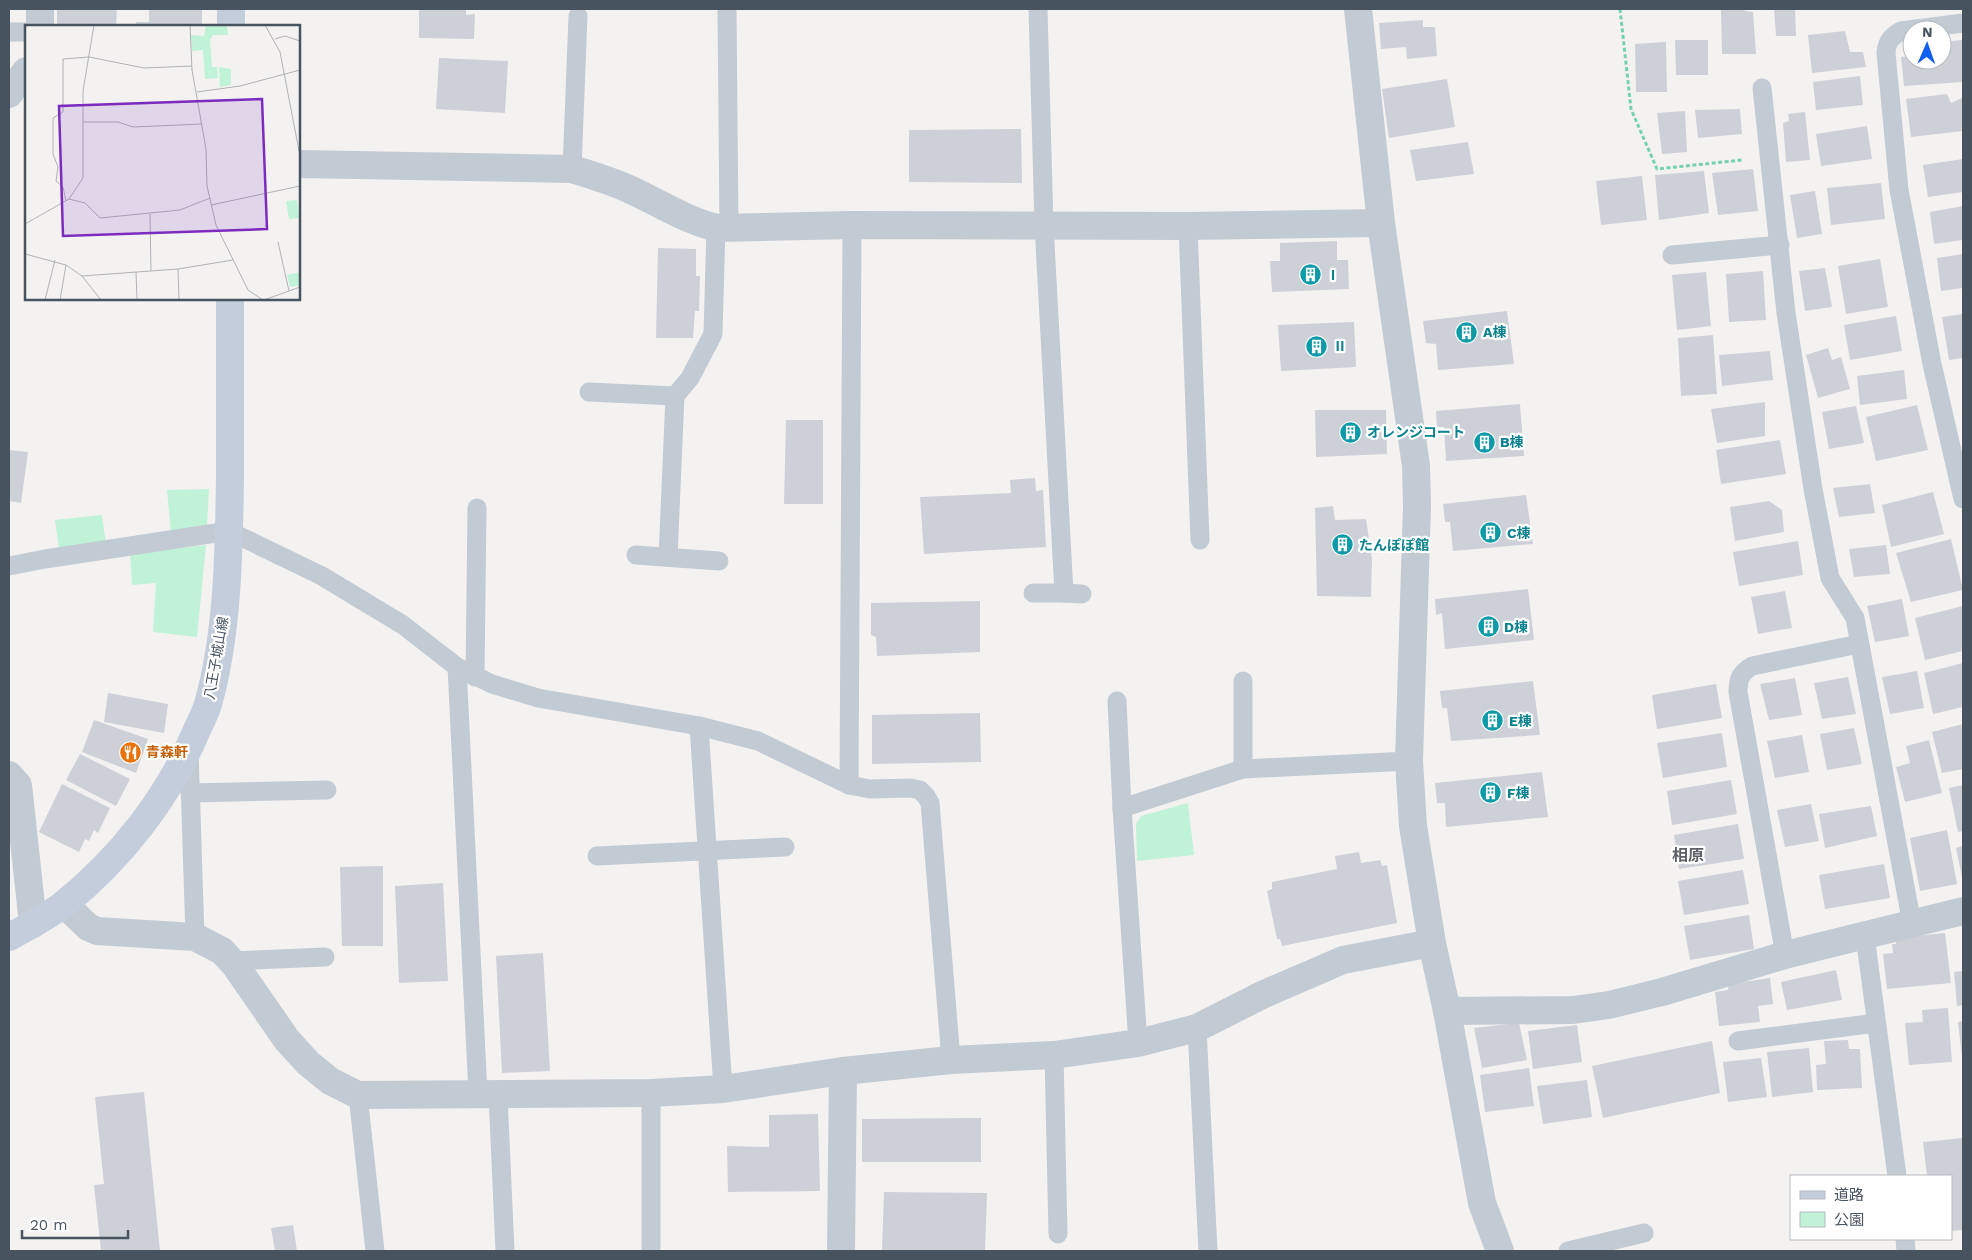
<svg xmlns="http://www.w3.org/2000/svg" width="1972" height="1260" viewBox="0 0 1972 1260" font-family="'Work Sans','Noto Sans JP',sans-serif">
  <rect width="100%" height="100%" fill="#f4f2f1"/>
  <g fill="#bff2d7">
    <polygon points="209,489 207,527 171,533 167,490"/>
    <polygon points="102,515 106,544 59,549 55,520"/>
    <polygon points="206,545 197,637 153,632 156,583 132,585 130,554"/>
    <polygon points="1188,803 1194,855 1137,861 1136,824 1141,816"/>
  </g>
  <g fill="#cdd0d7">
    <polygon points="57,9 117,9 116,26 57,26"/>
    <polygon points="149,9 202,9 202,26 136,26 136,22 149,22"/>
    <polygon points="419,9 466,9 466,15 475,14 474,39 419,38"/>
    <polygon points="1721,9 1744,9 1745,11 1753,12 1756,54 1722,54"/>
    <polygon points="1774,9 1795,9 1796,36 1776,36"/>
    <polygon points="1423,20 1423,27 1435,27 1437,56 1407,59 1406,47 1381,49 1379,23"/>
    <polygon points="1845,31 1850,52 1863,52 1866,67 1812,73 1808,35"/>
    <polygon points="1675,40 1708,40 1708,75 1676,75"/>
    <polygon points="1963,40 1963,82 1904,86 1901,57 1912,56 1912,60 1942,60 1942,42"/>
    <polygon points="1666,42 1667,92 1636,92 1635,44"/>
    <polygon points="439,58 508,61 505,113 436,109"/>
    <polygon points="1860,76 1863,105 1816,110 1813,82"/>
    <polygon points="1447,79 1455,127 1389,138 1382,89"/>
    <polygon points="1947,94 1951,103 1962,98 1963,131 1911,137 1906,99"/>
    <polygon points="1740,109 1742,134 1698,138 1695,110"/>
    <polygon points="1685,111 1687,152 1662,154 1657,113"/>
    <polygon points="1805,112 1810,160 1786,162 1783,123 1789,121 1788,114"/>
    <polygon points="1867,126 1872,159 1821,166 1816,134"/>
    <polygon points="1021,129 1022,183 909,182 909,130"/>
    <polygon points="1468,142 1474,174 1416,181 1410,150"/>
    <polygon points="1963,159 1963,192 1928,197 1923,165"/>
    <polygon points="1753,169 1758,211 1718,215 1712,173"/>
    <polygon points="1704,171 1709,213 1659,220 1655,175"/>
    <polygon points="1642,176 1647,220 1601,225 1596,181"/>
    <polygon points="1881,183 1885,219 1831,225 1827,188"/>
    <polygon points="1815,191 1822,234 1797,238 1790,195"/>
    <polygon points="1963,206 1963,240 1934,244 1930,212"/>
    <polygon points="1337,241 1337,260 1348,260 1349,289 1272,292 1270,261 1280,261 1280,243"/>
    <polygon points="658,248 696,249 696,276 700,276 699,311 695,311 693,338 656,338"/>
    <polygon points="1963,254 1963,288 1941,291 1937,258"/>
    <polygon points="1880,259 1888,307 1846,314 1838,266"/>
    <polygon points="1825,268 1832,307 1805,311 1799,271"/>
    <polygon points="1763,271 1766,320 1729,322 1726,274"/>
    <polygon points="1706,272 1711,326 1677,330 1672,275"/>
    <polygon points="1507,311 1514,364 1438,370 1436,344 1426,343 1423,321"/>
    <polygon points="1963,314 1963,358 1949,360 1942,317"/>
    <polygon points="1896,316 1902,351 1850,360 1844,325"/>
    <polygon points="1354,322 1356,367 1281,371 1278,325"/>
    <polygon points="1713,335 1717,394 1681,396 1678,338"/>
    <polygon points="1828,348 1832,360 1841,357 1850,389 1818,398 1806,355"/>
    <polygon points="1770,351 1773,380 1722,386 1719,355"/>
    <polygon points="1904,370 1907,399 1860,405 1857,376"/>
    <polygon points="1765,402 1765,436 1717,443 1711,409"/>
    <polygon points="1520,404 1524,456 1446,461 1444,427 1437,427 1436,411"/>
    <polygon points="1917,405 1928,450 1876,461 1866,417"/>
    <polygon points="1856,406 1864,443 1829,449 1822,412"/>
    <polygon points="1315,410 1386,410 1387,454 1316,457"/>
    <polygon points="786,420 823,420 823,504 784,504"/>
    <polygon points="1780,440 1786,474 1721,484 1716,450"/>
    <polygon points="9,450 28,452 21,503 9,501"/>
    <polygon points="1035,478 1036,491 1043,490 1046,547 924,554 920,497 1011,493 1010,480"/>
    <polygon points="1870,484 1875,513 1839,517 1833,488"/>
    <polygon points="1933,492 1944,534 1891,547 1882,505"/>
    <polygon points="1526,495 1533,544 1453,551 1450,522 1445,522 1443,504"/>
    <polygon points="1769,501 1782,510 1784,532 1735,541 1730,507"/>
    <polygon points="1333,506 1335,520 1366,519 1372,559 1371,597 1317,596 1315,508"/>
    <polygon points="1951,539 1963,590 1911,602 1896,553"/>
    <polygon points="1798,541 1803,575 1739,586 1733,552"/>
    <polygon points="1886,545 1890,574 1854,577 1849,549"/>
    <polygon points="1528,589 1534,640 1445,649 1442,613 1436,615 1435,599"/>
    <polygon points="1785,591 1792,628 1758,634 1751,597"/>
    <polygon points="1902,599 1909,636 1875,642 1867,606"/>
    <polygon points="980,601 980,652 877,656 876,637 871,635 871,603"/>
    <polygon points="1963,606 1963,651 1925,660 1915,618"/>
    <polygon points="1963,663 1963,707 1933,714 1924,673"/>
    <polygon points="1917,671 1924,708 1890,714 1882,677"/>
    <polygon points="1848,677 1856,714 1822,719 1814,683"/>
    <polygon points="1795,678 1802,715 1769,720 1760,684"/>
    <polygon points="1533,681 1540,735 1451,741 1447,708 1442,708 1440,691"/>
    <polygon points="1716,684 1722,718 1657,729 1652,695"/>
    <polygon points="108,693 168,704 164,733 104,722"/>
    <polygon points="980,713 981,762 872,764 872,715"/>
    <polygon points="94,720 148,739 136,773 82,752"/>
    <polygon points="1963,724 1963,769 1942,773 1932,732"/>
    <polygon points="1854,728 1862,764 1827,770 1820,734"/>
    <polygon points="1722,733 1727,767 1663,778 1657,743"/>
    <polygon points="1802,735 1809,772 1775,778 1767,741"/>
    <polygon points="1929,740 1942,793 1905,802 1896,767 1910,763 1906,746"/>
    <polygon points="80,754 130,779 116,806 66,780"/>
    <polygon points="1542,772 1548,817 1446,827 1445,803 1437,803 1435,783"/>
    <polygon points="1731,780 1737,814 1672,825 1667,791"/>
    <polygon points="62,784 110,808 98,833 94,830 89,841 85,839 79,852 39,832"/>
    <polygon points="1963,785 1963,831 1958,832 1949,788"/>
    <polygon points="1811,804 1819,841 1785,847 1777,810"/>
    <polygon points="1871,806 1877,836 1825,848 1819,814"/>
    <polygon points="1738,824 1744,859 1679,869 1674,835"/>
    <polygon points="1947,830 1957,884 1920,891 1910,838"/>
    <polygon points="1963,846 1963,877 1962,877 1956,848"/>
    <polygon points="1359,852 1361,863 1380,860 1382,866 1387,865 1397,923 1282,946 1280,939 1277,939 1267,891 1272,889 1272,882 1337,869 1335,856"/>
    <polygon points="1884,864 1890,898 1825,909 1819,875"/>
    <polygon points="383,866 383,946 342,946 340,867"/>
    <polygon points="1743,870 1749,904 1684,915 1678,881"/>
    <polygon points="443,883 448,981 399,983 395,886"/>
    <polygon points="1749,915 1754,949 1690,960 1684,926"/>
    <polygon points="1945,933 1951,983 1887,989 1883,954 1893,953 1892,944 1896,944 1896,938"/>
    <polygon points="543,953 550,1071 502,1073 496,956"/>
    <polygon points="1836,970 1842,1000 1787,1010 1781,982"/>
    <polygon points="1963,971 1963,1005 1957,1006 1954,972"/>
    <polygon points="1770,978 1773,1004 1758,1006 1760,1022 1719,1026 1715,992 1728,990 1729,984"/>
    <polygon points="1948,1008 1952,1062 1909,1065 1905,1023 1923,1022 1922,1010"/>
    <polygon points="1963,1021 1963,1057 1962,1057 1958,1022"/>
    <polygon points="1519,1023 1527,1060 1482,1068 1474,1028"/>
    <polygon points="1577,1025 1582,1062 1533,1069 1528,1031"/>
    <polygon points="1848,1040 1849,1049 1860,1049 1862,1088 1817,1090 1816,1065 1826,1064 1824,1041"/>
    <polygon points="1712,1041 1720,1093 1603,1118 1592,1066"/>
    <polygon points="1809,1048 1813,1092 1772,1097 1767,1052"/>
    <polygon points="1761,1058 1767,1097 1728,1102 1723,1062"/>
    <polygon points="1529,1068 1534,1106 1485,1112 1480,1075"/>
    <polygon points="1587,1080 1592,1117 1543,1124 1537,1086"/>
    <polygon points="144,1092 160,1251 101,1251 94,1185 104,1184 95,1097"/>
    <polygon points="818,1114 820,1191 728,1192 727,1146 769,1147 769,1115"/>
    <polygon points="981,1118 981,1162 862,1162 862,1119"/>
    <polygon points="1963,1138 1963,1230 1951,1231 1951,1176 1927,1176 1923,1142"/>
    <polygon points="884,1192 987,1193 985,1251 882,1251"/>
    <polygon points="293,1225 297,1251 275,1251 271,1228"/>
  </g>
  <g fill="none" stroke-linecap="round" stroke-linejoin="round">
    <polyline stroke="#75d2ac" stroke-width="3" stroke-dasharray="4 2.5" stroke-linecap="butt" points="1620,9 1631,109 1657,169 1742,160"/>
    <g stroke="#c2cad3" stroke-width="19">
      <polyline points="727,9 729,228"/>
      <path d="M1963,23L1901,31C1891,37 1887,41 1886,53L1899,190L1932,364L1963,499"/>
      <polyline points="9,32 26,32"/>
      <polyline points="1762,88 1786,313 1813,489 1830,578 1855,618 1912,924"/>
      <polyline points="572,169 578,16"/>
      <polyline points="1188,226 1200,540"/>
      <polyline points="1672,255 1780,245"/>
      <polyline points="589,392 675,396"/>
      <polyline points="636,555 719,561"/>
      <polyline points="668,557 675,396 690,378 713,334 716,228"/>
      <polyline points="9,566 45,559 229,531 322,576 403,625 457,667 492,684 538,698 699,726 758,741 849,785 870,789 910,788 920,790 926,796 930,803 951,1060"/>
      <polyline points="1033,593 1064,593 1044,225 1038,9"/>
      <polyline points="1064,593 1082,594"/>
      <polyline points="457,667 478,1094"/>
      <polyline points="475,677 477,508"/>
      <polyline points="1117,701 1122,808 1138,1043"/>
      <polyline points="699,726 723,1089"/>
      <polyline points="189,751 195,937"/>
      <polyline points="1243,769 1243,681"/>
      <polyline points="849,785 852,225"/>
      <polyline points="190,793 327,790"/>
      <polyline points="1122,808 1243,769 1409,761"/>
      <polyline points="597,856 785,847"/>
      <polyline points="1865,936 1897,1176"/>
      <path d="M1785,955L1738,692C1738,678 1741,673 1752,666L1859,644"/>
      <polyline points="231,961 325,957"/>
      <polyline points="1197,1028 1208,1251"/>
      <polyline points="1738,1041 1876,1023"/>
      <polyline points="1054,1055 1058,1234"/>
      <polyline points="651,1093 651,1251"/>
      <polyline points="358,1095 375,1251"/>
      <polyline points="498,1095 505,1251"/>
      <polyline points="1905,1239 1906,1251"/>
      <polyline points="1568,1251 1644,1233"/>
    </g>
    <g stroke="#c2cad3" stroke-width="28">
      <polyline points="1358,9 1381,223 1416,466 1417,506 1409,761 1413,826 1432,943 1447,1011 1482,1203 1500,1251"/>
      <polyline points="40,26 40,9"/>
      <polyline points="9,94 26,71"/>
      <path d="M299,164L572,169C592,175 612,181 631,190C661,204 684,219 716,228L852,225L1188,226L1381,223"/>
      <polyline points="9,775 18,785 33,924"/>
      <polyline points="64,904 88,927 97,931 195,937 222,951 235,965 287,1040 308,1063 330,1081 358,1095 651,1093 723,1089 843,1071 951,1060 1054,1055 1138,1043 1197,1028 1264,994 1343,960 1432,943"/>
      <polyline points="1447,1011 1573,1010 1609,1005 1662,992 1785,955 1963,911"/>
      <polyline points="841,1251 843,1071"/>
    </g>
    <g stroke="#c4cddb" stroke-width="28">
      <polyline points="231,26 231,9"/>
      <path d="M9,937C28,927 47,917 64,904C120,859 168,798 196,732C200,723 205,714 208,704C228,634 229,550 230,476C230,417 230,358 230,299"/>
    </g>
  </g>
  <defs>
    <symbol id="building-disc" viewBox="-11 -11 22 22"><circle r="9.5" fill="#0f9aa8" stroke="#fff"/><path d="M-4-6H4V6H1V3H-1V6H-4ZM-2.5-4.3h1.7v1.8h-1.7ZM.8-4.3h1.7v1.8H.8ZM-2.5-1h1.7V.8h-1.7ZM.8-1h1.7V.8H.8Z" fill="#fff"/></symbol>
    <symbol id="restaurant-disc" viewBox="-11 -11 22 22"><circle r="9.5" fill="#e8710a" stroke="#fff"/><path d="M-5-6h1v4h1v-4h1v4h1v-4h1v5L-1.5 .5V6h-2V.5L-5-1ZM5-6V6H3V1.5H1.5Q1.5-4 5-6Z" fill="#fff"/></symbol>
  </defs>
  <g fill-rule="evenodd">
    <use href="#building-disc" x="1298" y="262" width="25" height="25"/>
    <use href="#building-disc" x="1454" y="320" width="25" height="25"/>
    <use href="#building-disc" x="1304" y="334" width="25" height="25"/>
    <use href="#building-disc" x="1338" y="420" width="25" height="25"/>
    <use href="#building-disc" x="1472" y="430" width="25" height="25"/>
    <use href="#building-disc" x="1478" y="520" width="25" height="25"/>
    <use href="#building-disc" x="1330" y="532" width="25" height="25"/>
    <use href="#building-disc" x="1476" y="614" width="25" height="25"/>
    <use href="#building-disc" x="1480" y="708" width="25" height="25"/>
    <use href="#restaurant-disc" x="118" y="740" width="25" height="25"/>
    <use href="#building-disc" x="1478" y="780" width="25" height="25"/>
  </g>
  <g text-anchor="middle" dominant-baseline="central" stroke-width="4.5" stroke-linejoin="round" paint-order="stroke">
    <g font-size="14" font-weight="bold" fill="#0d838f" stroke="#fff" text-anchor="start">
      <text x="1326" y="275">Ⅰ</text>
      <text x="1483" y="332">A棟</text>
      <text x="1333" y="346">Ⅱ</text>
      <text x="1367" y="432">オレンジコート</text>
      <text x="1500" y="442">B棟</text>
      <text x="1507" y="533">C棟</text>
      <text x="1359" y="545">たんぽぽ館</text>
      <text x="1504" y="627">D棟</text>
      <text x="1509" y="721">E棟</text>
      <text x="1507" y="793">F棟</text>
    </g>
    <g font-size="14" fill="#485360" stroke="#fff">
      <text transform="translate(216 658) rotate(-80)">八王子城山線</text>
    </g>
    <g font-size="14" font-weight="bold" fill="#c56008" stroke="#fff" text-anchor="start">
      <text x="146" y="752">青森軒</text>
    </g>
    <g font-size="16" font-weight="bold" fill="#5d6167" stroke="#fff">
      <text x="1688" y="855">相原</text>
    </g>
  </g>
  <g transform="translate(25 25)">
    <rect width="275" height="275" fill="#f4f2f1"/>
    <path d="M181,0H202L203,10H188L185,15L187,42H192L193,53L180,54L178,25L167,26L166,10L179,11ZM194,42L206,44V60L195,62ZM272,175L274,193L264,194L261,176ZM275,247V261L265,262L262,250Z" fill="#bff2d7"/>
    <path fill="none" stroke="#afb2b7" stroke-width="1" d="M165,0L167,45L181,124L182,161L191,200L223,265L238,275M240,0L255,27L275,131M250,14L260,11L275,16M172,67L215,61L275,45M58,97H93L108,102L177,99M44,174L60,178L75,193L155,185L185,173M41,176L38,162L31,156L33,142L28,129V93L38,87V34L64,32L119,43L167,41M186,180L275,161M125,189L126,246M0,199L44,174L58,153V66L69,0M253,217L264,266M0,229L41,240L57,251L76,275M153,244L154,275M111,247L112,275M57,251L153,244L208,235M20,275L30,235M35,275L41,240M239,275L275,262"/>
    <path fill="#7b2cbf" fill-opacity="0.15" stroke="#7b2cbf" stroke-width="2.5" d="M237,74L242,204L38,211L34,81Z"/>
    <rect width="275" height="275" fill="none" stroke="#485360" stroke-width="2.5"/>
  </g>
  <rect width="1972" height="1260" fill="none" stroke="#485360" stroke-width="20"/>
  <rect x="1790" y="1175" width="162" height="65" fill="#ffffff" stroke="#b6babf"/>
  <rect x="1800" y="1191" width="25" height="8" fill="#c4cddb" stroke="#b6babf"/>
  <text x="1834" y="1200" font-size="15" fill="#485360">道路</text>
  <rect x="1800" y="1212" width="25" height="15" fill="#bff2d7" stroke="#b6babf"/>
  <text x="1834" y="1225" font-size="15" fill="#485360">公園</text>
  <g transform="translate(1927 45) rotate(2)"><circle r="24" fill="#ffffff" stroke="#b6babf"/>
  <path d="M0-4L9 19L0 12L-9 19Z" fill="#105fef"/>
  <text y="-8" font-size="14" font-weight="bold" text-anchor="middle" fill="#485360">N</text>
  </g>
  <path d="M22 1230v8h106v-8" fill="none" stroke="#485360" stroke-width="2.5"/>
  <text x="30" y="1230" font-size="15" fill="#485360" stroke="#ffffff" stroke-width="4" paint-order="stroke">20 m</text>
</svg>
